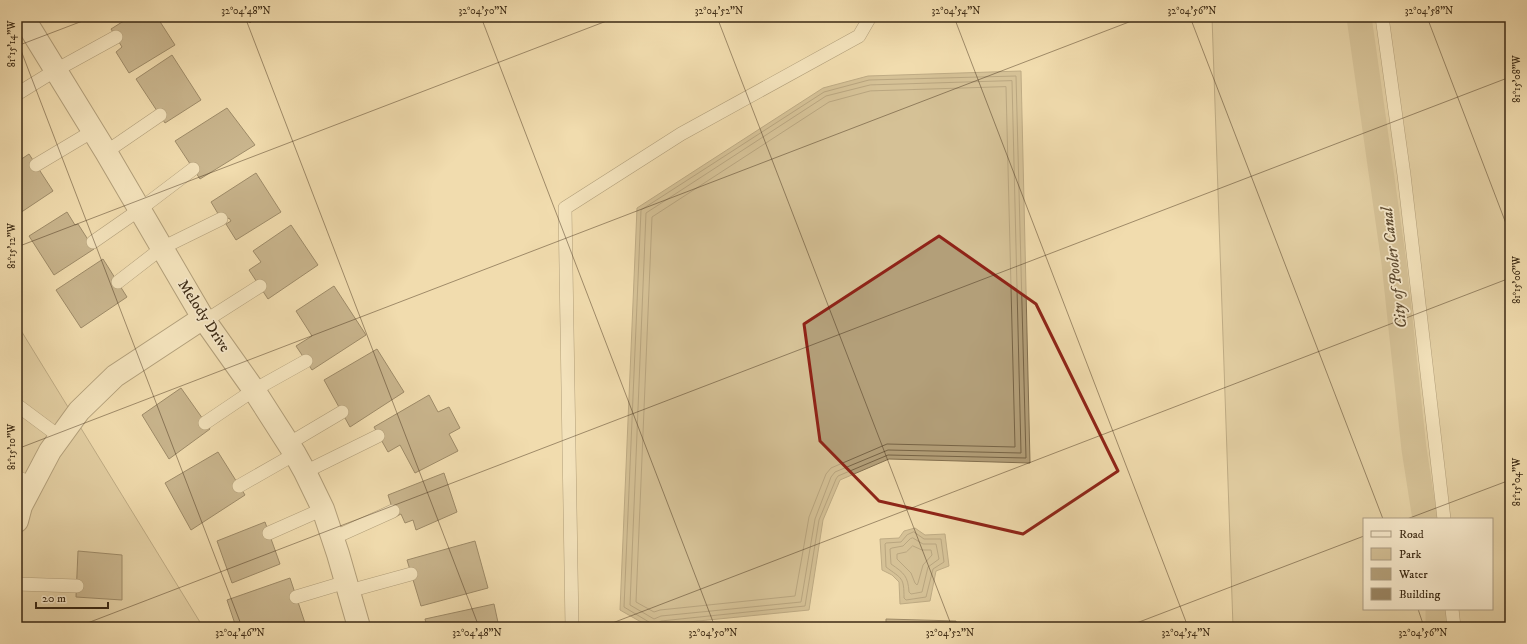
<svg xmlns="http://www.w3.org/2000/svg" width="1527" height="644" viewBox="0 0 1527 644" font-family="'IM FELL DW Pica',serif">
  <rect width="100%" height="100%" fill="#f1dcae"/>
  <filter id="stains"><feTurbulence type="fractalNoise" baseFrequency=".005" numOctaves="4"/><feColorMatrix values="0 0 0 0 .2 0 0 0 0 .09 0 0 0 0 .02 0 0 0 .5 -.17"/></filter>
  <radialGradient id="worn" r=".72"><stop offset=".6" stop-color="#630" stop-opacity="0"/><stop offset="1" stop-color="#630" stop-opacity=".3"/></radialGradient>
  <g fill="#d2be94" stroke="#867454" fill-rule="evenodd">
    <path d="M1212,17H1510V627H1233ZM1364,519H1492V609H1364Z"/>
    <polygon points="17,324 203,627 17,627"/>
  </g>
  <g fill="#b39f79" stroke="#837050">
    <polygon points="1021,71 1030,463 889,459 840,480 823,520 809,610 648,626 620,610 637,208 823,88 868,76"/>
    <polygon points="915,528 925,535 945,534 949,566 936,571 930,601 900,604 899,582 892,575 882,570 880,539 899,538 904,531"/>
  </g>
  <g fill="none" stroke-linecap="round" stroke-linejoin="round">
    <g stroke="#776446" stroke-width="1">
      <polygon points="1012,81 1021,453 888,450 835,472 831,477 815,519 801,602 661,616 654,619 630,605 646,213 826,96 870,85"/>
      <polygon points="1006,87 1015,447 887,444 831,468 826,474 809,517 795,596 660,610 654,612 636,602 652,217 829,102 870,91"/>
      <path d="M914,532L924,539H941L944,562L933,569L926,597L906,600L904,598C904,577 902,579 886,567L885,544L886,543L901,542L907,535Z"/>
      <path d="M913,538L923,544H936L939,559L928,567L922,592L911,594L909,592C908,576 904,573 891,564L890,549L892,548L903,546L910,539Z"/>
      <polygon points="913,546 922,550 931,550 932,555 923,565 918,583 917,585 915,583 911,573 897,559 897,554 906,552"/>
      <polyline points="651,627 649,622 624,607 641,210 824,92 869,80 1016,76 1026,458 888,455 838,476 836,479 819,520 805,606 661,621 658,623 657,627"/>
    </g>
    <g stroke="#b39f79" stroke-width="25">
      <polyline points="1359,17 1394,263 1414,449 1425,519"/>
      <polyline points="1438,609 1438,627"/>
    </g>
  </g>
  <g fill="#9a8664" stroke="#3b2913">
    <polygon points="130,17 157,17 175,45 129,73 116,52 122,47 111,29"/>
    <polygon points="244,17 256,17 250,23"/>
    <polygon points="172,55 201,100 165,123 136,79"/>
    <polygon points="227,108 255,145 200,179 175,141"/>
    <polygon points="29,154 53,191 17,215 17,162"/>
    <polygon points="256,173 281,212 236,240 226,224 231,221 229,218 223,222 211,202"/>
    <polygon points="67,212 75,225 78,224 94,249 54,275 29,236"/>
    <polygon points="291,225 318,265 268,299 249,270 261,262 253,251"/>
    <polygon points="103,259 127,297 81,328 56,290"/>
    <polygon points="334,286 366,335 312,370 296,346 312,336 296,311"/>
    <polygon points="377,349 404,392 350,427 324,380"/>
    <polygon points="17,365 22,369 17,375"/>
    <polygon points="17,388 22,392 17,399"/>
    <polygon points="181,388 210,429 169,459 142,415"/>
    <polygon points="429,395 438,412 449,407 460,428 449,434 458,451 415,473 400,445 388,452 374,427"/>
    <polygon points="218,452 245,495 191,530 165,483"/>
    <polygon points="444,473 457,512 416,530 413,520 405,523 401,514 395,517 388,495"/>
    <polygon points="265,522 280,564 232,583 217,541"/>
    <polygon points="475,541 488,588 421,606 407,560"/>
    <polygon points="78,551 122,555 122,600 76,597"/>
    <polygon points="290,578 305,623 291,627 236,627 227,600"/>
    <polygon points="494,604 499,627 427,627 425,619"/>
    <polygon points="886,619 956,621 957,627 886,627"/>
  </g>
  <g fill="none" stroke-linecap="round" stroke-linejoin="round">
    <defs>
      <g id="service">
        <polyline points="1382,17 1404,175 1444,519"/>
        <polyline points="17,94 56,70 116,37"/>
        <polyline points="106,152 160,115"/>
        <polyline points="36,165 93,131"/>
        <polyline points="93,242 139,210 193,169"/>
        <polyline points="118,282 162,248 221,219"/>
        <polyline points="205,321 260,286"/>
        <polyline points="17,405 60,437"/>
        <polyline points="205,423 254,390 306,361"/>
        <polyline points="288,444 342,412"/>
        <polyline points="305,472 378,436"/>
        <polyline points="17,477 32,484"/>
        <polyline points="239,486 295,454"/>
        <polyline points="269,533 323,509"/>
        <polyline points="333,538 393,511"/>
        <polyline points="17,584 77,586"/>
        <polyline points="349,591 411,574"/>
        <polyline points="296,597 346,582"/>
        <polyline points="1452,609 1454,627"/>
        <polyline points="572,627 565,208 681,134 859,36 870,17"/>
      </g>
      <g id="minor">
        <polyline points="23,17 106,152 203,318 254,390 295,454 305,472 323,509 338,554 359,627"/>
        <polyline points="17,521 21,506 50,451 79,411 115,376 203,318"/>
      </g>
    </defs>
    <use href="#service" stroke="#68563a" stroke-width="14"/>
    <use href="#minor" stroke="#68563a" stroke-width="24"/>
    <use href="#service" stroke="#f6e8ca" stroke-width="13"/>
    <use href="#minor" stroke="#f6e8ca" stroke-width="22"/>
  </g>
  <path d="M0 0H1527V644H0ZM939,236L1036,304L1118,471L1023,534L879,501L820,441L804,324Z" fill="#f1dcae" fill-opacity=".55" fill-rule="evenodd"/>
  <path fill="none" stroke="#8f2418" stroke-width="3" stroke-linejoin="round" d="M939,236L1036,304L1118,471L1023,534L879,501L820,441L804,324Z"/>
  <path fill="none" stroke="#3b2913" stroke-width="1" stroke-opacity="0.45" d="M245,17L479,627M481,17L715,627M717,17L952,627M954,17L1188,627M1190,17L1383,519M1427,17L1510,234M17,40L242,627M17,46L93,17M17,247L617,17M17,449L1142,17M1407,519L1510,480M1418,609L1424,627M77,627L1510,77M602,627L1510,278M1126,627L1364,536"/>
  <g text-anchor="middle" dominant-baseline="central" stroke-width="3.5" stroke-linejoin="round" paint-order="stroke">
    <g font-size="15" fill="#3b2913" stroke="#f6e8ca">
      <text transform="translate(204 316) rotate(57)">Melody Drive</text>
    </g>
    <g font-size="16" font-style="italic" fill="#5f4c32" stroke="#f6e8ca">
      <text transform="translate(1394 268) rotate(-97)">City of Pooler Canal</text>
    </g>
  </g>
  <rect width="1527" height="644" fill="none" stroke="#f1dcae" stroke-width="44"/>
  <rect x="1363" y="518" width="130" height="92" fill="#f6e8ca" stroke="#ab9c81"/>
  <rect x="1371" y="531" width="20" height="6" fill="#f6e8ca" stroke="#ab9c81"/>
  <text x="1399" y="538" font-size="12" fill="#3b2913">Road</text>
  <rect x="1371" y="548" width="20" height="12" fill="#d2be94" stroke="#ab9c81"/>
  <text x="1399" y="558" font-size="12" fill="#3b2913">Park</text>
  <rect x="1371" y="568" width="20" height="12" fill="#b39f79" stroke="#ab9c81"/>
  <text x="1399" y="578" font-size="12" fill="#3b2913">Water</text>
  <rect x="1371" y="588" width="20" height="12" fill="#9a8664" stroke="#ab9c81"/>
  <text x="1399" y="598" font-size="12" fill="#3b2913">Building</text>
  <path d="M36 602v6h72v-6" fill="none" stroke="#3b2913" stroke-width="2"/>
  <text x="42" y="602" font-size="12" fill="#3b2913" stroke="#f6e8ca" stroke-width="3" paint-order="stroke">20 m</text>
  <rect x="22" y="22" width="1483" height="600" fill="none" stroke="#3b2913" stroke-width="1.5"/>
  <g font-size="10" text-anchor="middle" fill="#3b2913">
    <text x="246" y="14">32°04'48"N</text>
    <text x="483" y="14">32°04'50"N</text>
    <text x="719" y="14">32°04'52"N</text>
    <text x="956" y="14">32°04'54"N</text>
    <text x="1192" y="14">32°04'56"N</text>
    <text x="1429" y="14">32°04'58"N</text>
    <text transform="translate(11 44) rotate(-90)" y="4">81°15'14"W</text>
    <text transform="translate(1516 79) rotate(-90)" y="4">81°15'08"W</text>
    <text transform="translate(11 246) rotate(-90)" y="4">81°15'12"W</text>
    <text transform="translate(1516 280) rotate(-90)" y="4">81°15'06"W</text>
    <text transform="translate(11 447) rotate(-90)" y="4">81°15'10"W</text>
    <text transform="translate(1516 482) rotate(-90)" y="4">81°15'04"W</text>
    <text x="240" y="636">32°04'46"N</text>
    <text x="477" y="636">32°04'48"N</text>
    <text x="713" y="636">32°04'50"N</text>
    <text x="950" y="636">32°04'52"N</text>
    <text x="1186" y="636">32°04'54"N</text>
    <text x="1423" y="636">32°04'56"N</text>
  </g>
  <rect width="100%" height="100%" filter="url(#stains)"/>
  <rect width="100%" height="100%" fill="url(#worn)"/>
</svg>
